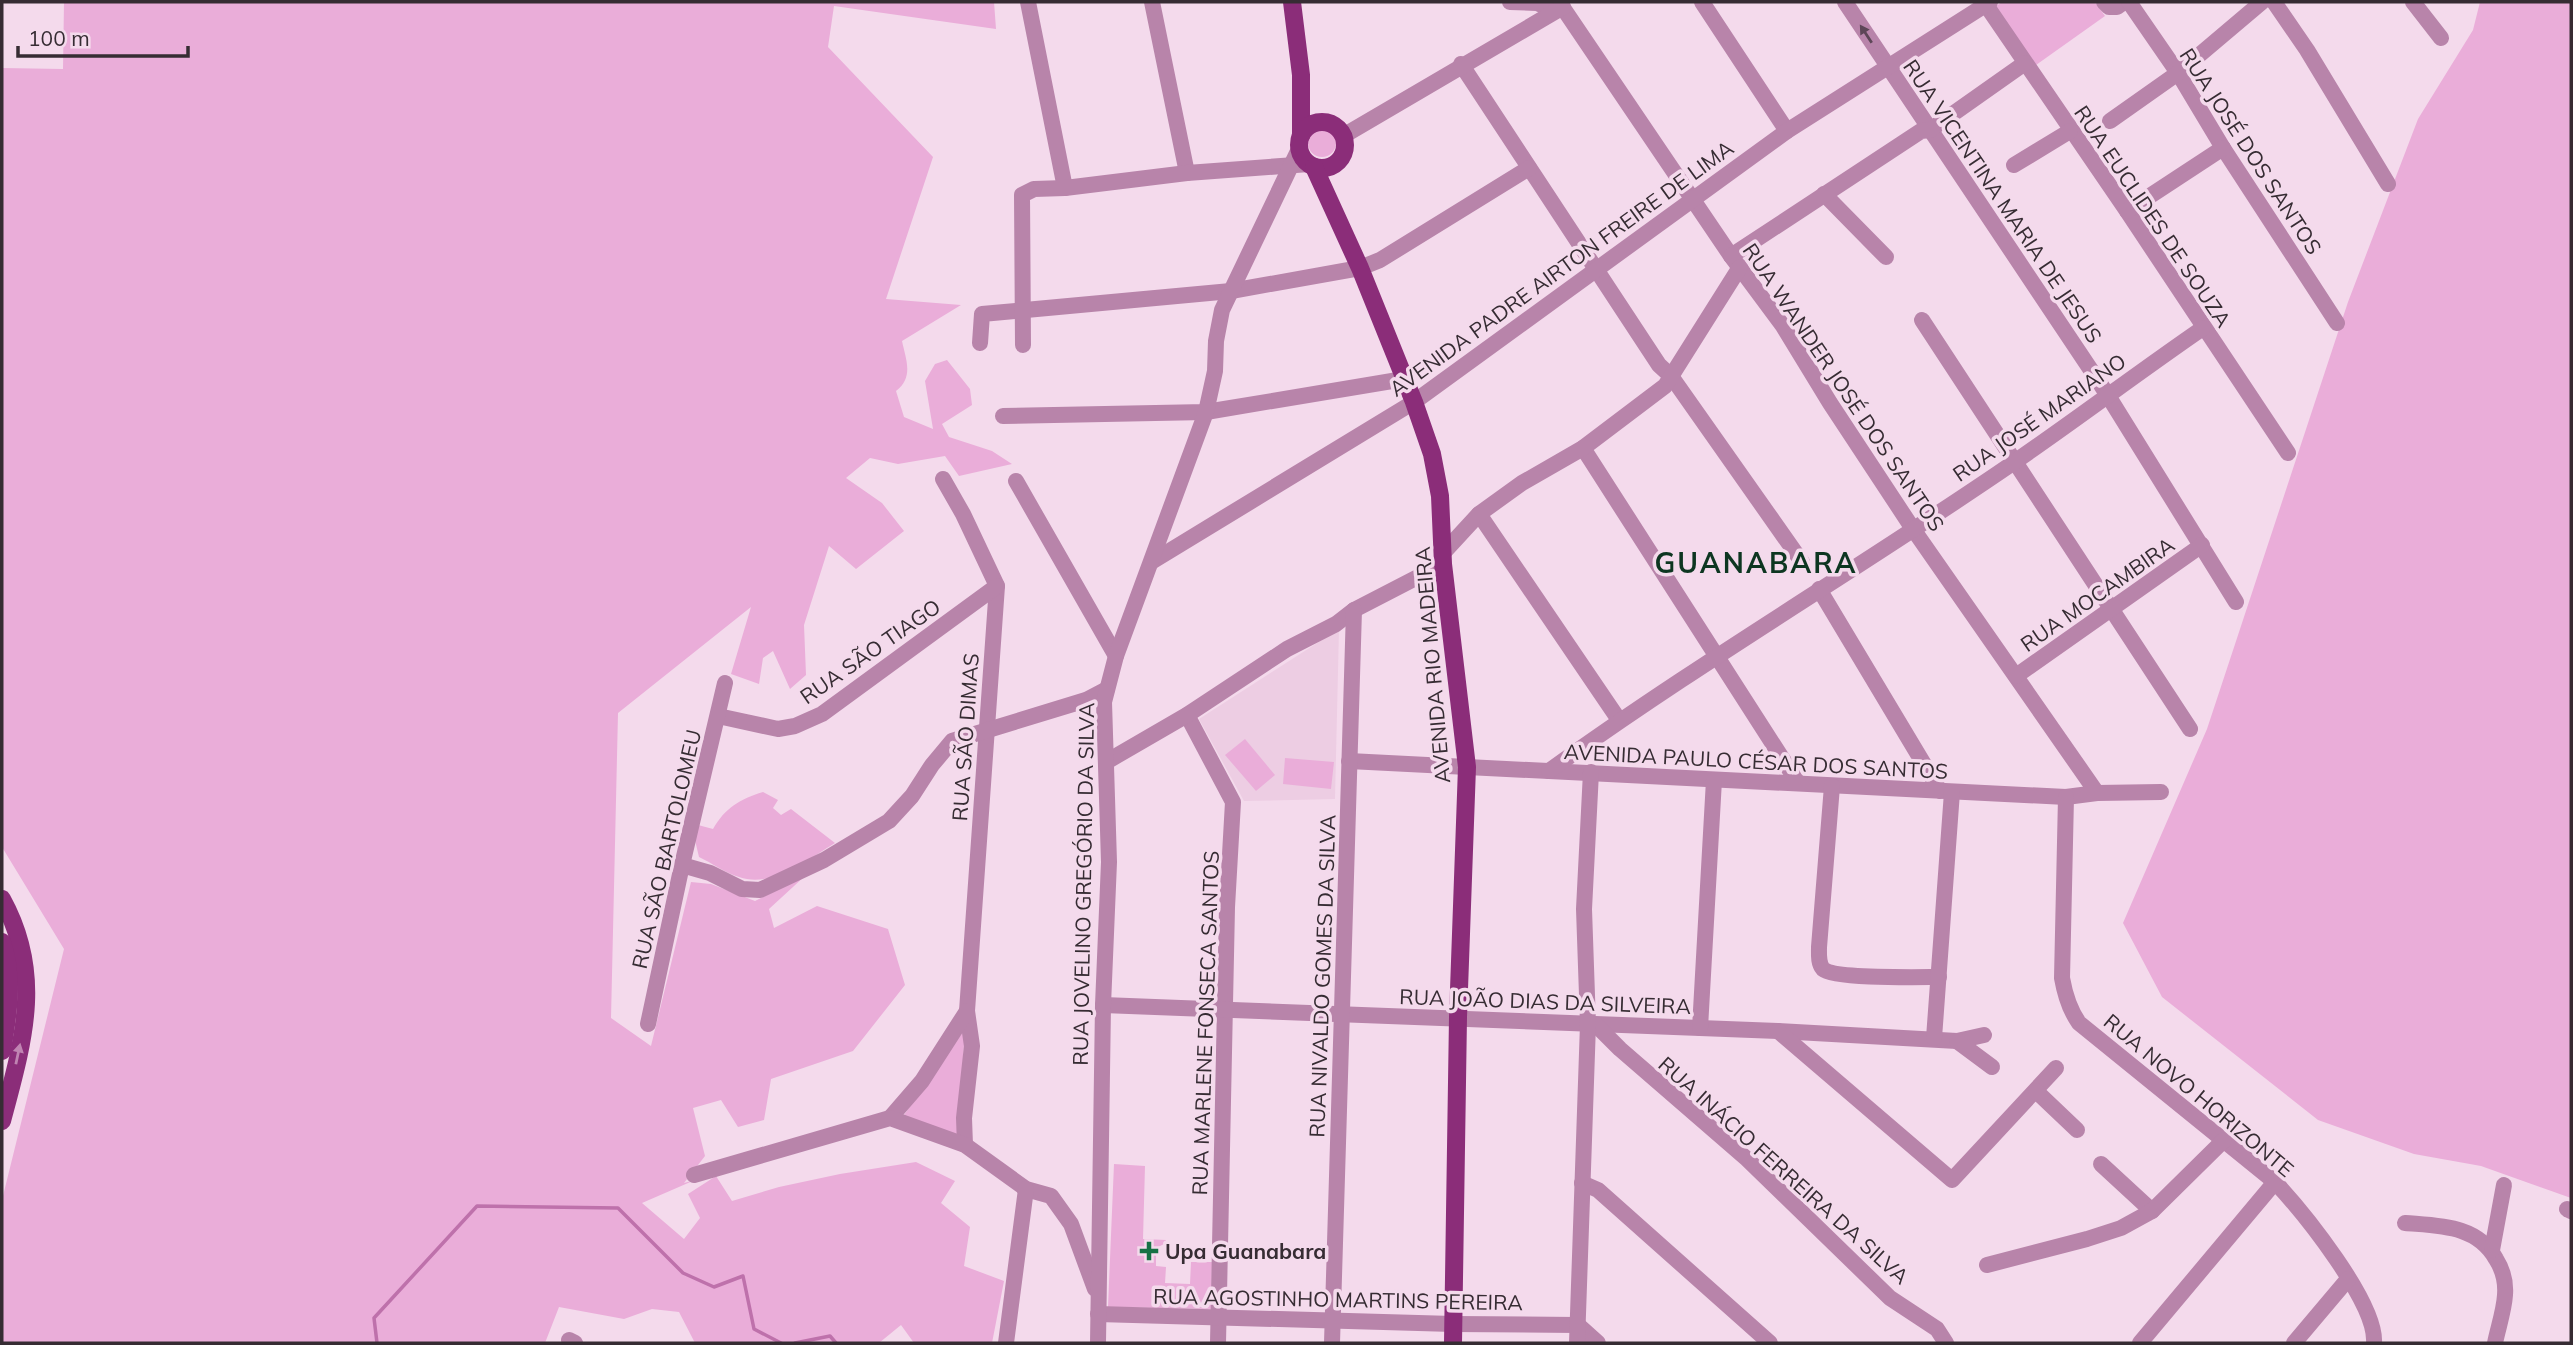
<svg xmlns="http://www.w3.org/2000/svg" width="2573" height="1345" viewBox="0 0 2573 1345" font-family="Mulish,sans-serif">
  <rect width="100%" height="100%" fill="#f4daec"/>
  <polygon fill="#edcde3" points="1339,629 1335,799 1244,801 1199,719"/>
  <g fill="#eaadd9">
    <path d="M64,2H994L996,29L834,6L828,47L933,157L886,299L961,305L902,341C906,360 914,377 896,391L904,417L933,429L925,381L935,364L947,360L970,389L972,405L942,424L949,437L992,451L1012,464L959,476L945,456L898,464L870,458L846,478L882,503L904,531L856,569L829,546L804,625L806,675L790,689L773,651L763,658L759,684L731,674L751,607L618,713L611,1018L651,1046L691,882L711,884L755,901L806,875L769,909L774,928L817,906L888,929L905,985L853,1051L771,1079L764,1120L738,1127L721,1100L693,1108L705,1156L684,1183L695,1180L642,1203L684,1239L700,1218L688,1194L716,1176L732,1201L779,1187L840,1174L916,1162L955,1181L941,1203L970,1227L964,1266L1004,1281L992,1343H914L901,1325L879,1343H695L679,1312L652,1309L624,1319L559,1307L545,1343H2V1200L64,949L2,847V68L63,69Z"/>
    <polygon points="2002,2 2095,2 2105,16 2036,65 1993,8"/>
    <polygon points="2480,2 2571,2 2571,1198 2481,1166 2414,1154 2318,1120 2162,997 2123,923 2207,729 2348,302 2418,119 2473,30"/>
    <circle cx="1322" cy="143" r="14"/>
    <polygon points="1245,739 1275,775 1256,791 1225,755"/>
    <polygon points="1285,758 1334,762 1331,789 1283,784"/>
    <path d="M763,792L778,800L773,808L781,815L791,809L835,843C808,859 772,889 739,877C725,873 712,863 699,857L694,836L698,825L713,829C725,808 740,799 763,792Z"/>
    <polygon points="965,1029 958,1143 899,1122"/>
    <polygon points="1114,1164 1145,1166 1143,1239 1166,1240 1166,1243 1156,1248 1156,1266 1166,1267 1165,1283 1190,1284 1191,1262 1212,1262 1211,1309 1108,1307"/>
  </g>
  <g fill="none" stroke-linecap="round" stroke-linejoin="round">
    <g stroke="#be71ab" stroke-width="3.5">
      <polyline points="377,1343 374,1318 477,1206 618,1208 683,1273 714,1287 743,1276 754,1329 781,1343"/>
      <polyline points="795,1343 830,1336 836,1343"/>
    </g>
    <g stroke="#b884aa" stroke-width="16">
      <polyline points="1028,2 1065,188"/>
      <polyline points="1152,2 1187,173"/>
      <polyline points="1510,2 1537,3 1555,11"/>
      <polyline points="1559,2 1731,256 1783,326 1830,403 1913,529 2097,793"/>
      <polyline points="1702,2 1787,131"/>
      <polyline points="1845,2 2107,394 2236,602"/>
      <polyline points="1984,2 2127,211 2288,453"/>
      <polyline points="2104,2 2109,7 2117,7 2124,2"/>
      <polyline points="2129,2 2178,73 2223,148 2337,323"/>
      <polyline points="2274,2 2307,50 2388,184"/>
      <polyline points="2413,2 2441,38"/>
      <polyline points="1461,64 1659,365 1671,376 1802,562"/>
      <polyline points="2110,121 2178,73 2262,2"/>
      <polyline points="1343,136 1563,7"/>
      <polyline points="2014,165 2070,131"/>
      <polyline points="1824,194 1886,257"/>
      <polyline points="2127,211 2223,148"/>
      <polyline points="1731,256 1921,131 1930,130 2025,63"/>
      <polyline points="1922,320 2190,729"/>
      <polyline points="980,343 982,314 1231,291 1360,268 1380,260 1529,168"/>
      <polyline points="1023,345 1022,195 1034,189 1065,188 1187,173 1309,164"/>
      <polyline points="1003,416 1206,412 1404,379"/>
      <polyline points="1583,448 1798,783"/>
      <polyline points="943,479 963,514 997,586 967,1011 972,1046 964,1118 965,1145"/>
      <polyline points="1016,481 1116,656"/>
      <polyline points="1479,514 1619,720"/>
      <polyline points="1444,552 1479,514 1522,483 1583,448 1665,386 1740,267"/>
      <polyline points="1153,561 1414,402 1787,131 1990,2"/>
      <polyline points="1819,589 1940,791"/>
      <polyline points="2016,676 2202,545"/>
      <polyline points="1187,715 1233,802 1227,907 1218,1343"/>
      <polyline points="718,716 778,729 795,726 822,714 997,586"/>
      <polyline points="1349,761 2066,797 2097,793 2161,792"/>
      <polyline points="1106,762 1187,715 1287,649 1336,624 1354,610 1443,564"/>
      <path d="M1549,771C1700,662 1860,568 2013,463C2077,419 2139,372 2203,328"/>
      <path d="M1832,786L1819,947C1819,954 1818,963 1823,969C1834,979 1920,977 1939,977"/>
      <path d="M2066,797L2062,978C2065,995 2069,1009 2079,1023L2275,1182C2303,1212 2377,1303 2374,1343"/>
      <polyline points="682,865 710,873 742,889 760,890 824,860 889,821 912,796 932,765 952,741 1086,700 1107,689"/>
      <polyline points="1103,1005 1778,1031 1957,1041 1984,1035"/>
      <polyline points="648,1024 682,865 725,683"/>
      <polyline points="1596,1025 1620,1049 1747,1159 1890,1298 1937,1329 1946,1343"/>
      <polyline points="1700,1028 1714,780"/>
      <polyline points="1778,1031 1952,1180 2056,1068"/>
      <polyline points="1934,1038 1952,792"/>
      <polyline points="1957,1041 1992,1067"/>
      <polyline points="2036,1091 2077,1130"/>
      <polyline points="890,1118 922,1081 967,1011"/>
      <polyline points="2101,1164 2152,1211"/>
      <polyline points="694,1175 890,1118 965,1145 1026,1189 1051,1196 1071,1224 1095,1289"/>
      <polyline points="1582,1183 1598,1190 1770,1343"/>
      <polyline points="2567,1209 2571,1211"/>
      <path d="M2405,1223C2440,1226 2477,1225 2496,1259C2503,1270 2506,1282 2505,1295C2504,1311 2498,1328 2495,1343"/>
      <polyline points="2492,1250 2504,1185"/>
      <polyline points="1987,1265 2087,1239 2121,1228 2152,1211 2224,1140"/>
      <polyline points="1098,1314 1453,1324 1578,1325 1598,1343"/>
      <polyline points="569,1340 575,1343"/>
      <polyline points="1006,1343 1026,1189"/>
      <polyline points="1098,1343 1103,1005 1109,862 1104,702 1116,656 1206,412 1215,371 1216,341 1222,310 1299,149"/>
      <polyline points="1332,1343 1354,610"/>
      <polyline points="1577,1343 1588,1024 1584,909 1591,772"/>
      <polyline points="2140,1343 2275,1182"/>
      <polyline points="2294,1343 2348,1279"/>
    </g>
    <g stroke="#8b2d79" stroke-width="18">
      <polyline points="1292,2 1301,75 1301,136"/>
      <circle cx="1322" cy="145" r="23"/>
      <polyline points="1314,167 1360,268 1414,402 1432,454 1440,496 1443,564 1467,767 1458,1017 1453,1343"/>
      <path d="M2,899C44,975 23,1042 2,1121"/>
      <path d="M2,942C14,978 8,1015 2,1051"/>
    </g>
  </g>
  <defs><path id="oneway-solid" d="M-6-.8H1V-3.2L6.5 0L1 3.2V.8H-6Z" transform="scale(1.75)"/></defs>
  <use fill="#5d4657" href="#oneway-solid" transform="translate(1866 34) rotate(-123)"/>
  <use fill="#c084b2" href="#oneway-solid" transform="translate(18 1054) rotate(-78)"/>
  <path fill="#167145" stroke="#f4daec" stroke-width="2.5" d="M1145.5 1240.5h7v7h7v7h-7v7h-7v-7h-7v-7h7z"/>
  <g text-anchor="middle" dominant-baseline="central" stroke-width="7" stroke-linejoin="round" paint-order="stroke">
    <g font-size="21" fill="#362c33" stroke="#f4daec">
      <text transform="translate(2251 151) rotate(57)">RUA JOSÉ DOS SANTOS</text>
      <text transform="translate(2003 201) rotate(56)">RUA VICENTINA MARIA DE JESUS</text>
      <text transform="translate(2153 216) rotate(56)">RUA EUCLIDES DE SOUZA</text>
      <text transform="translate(1561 268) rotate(-36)">AVENIDA PADRE AIRTON FREIRE DE LIMA</text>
      <text transform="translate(1844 387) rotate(56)">RUA WANDER JOSÉ DOS SANTOS</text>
      <text transform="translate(2039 417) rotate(-35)">RUA JOSÉ MARIANO</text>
      <text transform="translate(2097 594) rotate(-35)">RUA MOCAMBIRA</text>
      <text transform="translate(870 651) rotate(-35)">RUA SÃO TIAGO</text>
      <text transform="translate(1432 665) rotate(-95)">AVENIDA RIO MADEIRA</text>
      <text transform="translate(965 737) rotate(-86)">RUA SÃO DIMAS</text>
      <text transform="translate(1756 761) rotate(3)">AVENIDA PAULO CÉSAR DOS SANTOS</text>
      <text transform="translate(666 849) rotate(-77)">RUA SÃO BARTOLOMEU</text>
      <text transform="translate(1083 884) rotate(-89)">RUA JOVELINO GREGÓRIO DA SILVA</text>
      <text transform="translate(1322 976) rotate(-88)">RUA NIVALDO GOMES DA SILVA</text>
      <text transform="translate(1545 1001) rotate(2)">RUA JOÃO DIAS DA SILVEIRA</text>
      <text transform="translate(1205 1023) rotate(-88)">RUA MARLENE FONSECA SANTOS</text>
      <text transform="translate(2199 1095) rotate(40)">RUA NOVO HORIZONTE</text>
      <text transform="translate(1784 1170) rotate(42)">RUA INÁCIO FERREIRA DA SILVA</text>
      <text transform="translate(1338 1299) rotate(1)">RUA AGOSTINHO MARTINS PEREIRA</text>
    </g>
    <g font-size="21" font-weight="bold" fill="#362c33" stroke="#f4daec" text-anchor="start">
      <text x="1165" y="1251">Upa Guanabara</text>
    </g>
    <g font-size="28" font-weight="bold" letter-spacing="2" fill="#0d3621" stroke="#f4daec">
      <text x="1756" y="562">GUANABARA</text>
    </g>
  </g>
  <rect width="2573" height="1345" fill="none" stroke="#362c33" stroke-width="7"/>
  <path d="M18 46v10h170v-10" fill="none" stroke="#362c33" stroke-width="3.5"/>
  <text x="28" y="46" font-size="21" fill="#362c33" stroke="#f4daec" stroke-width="5" paint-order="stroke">100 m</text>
</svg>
